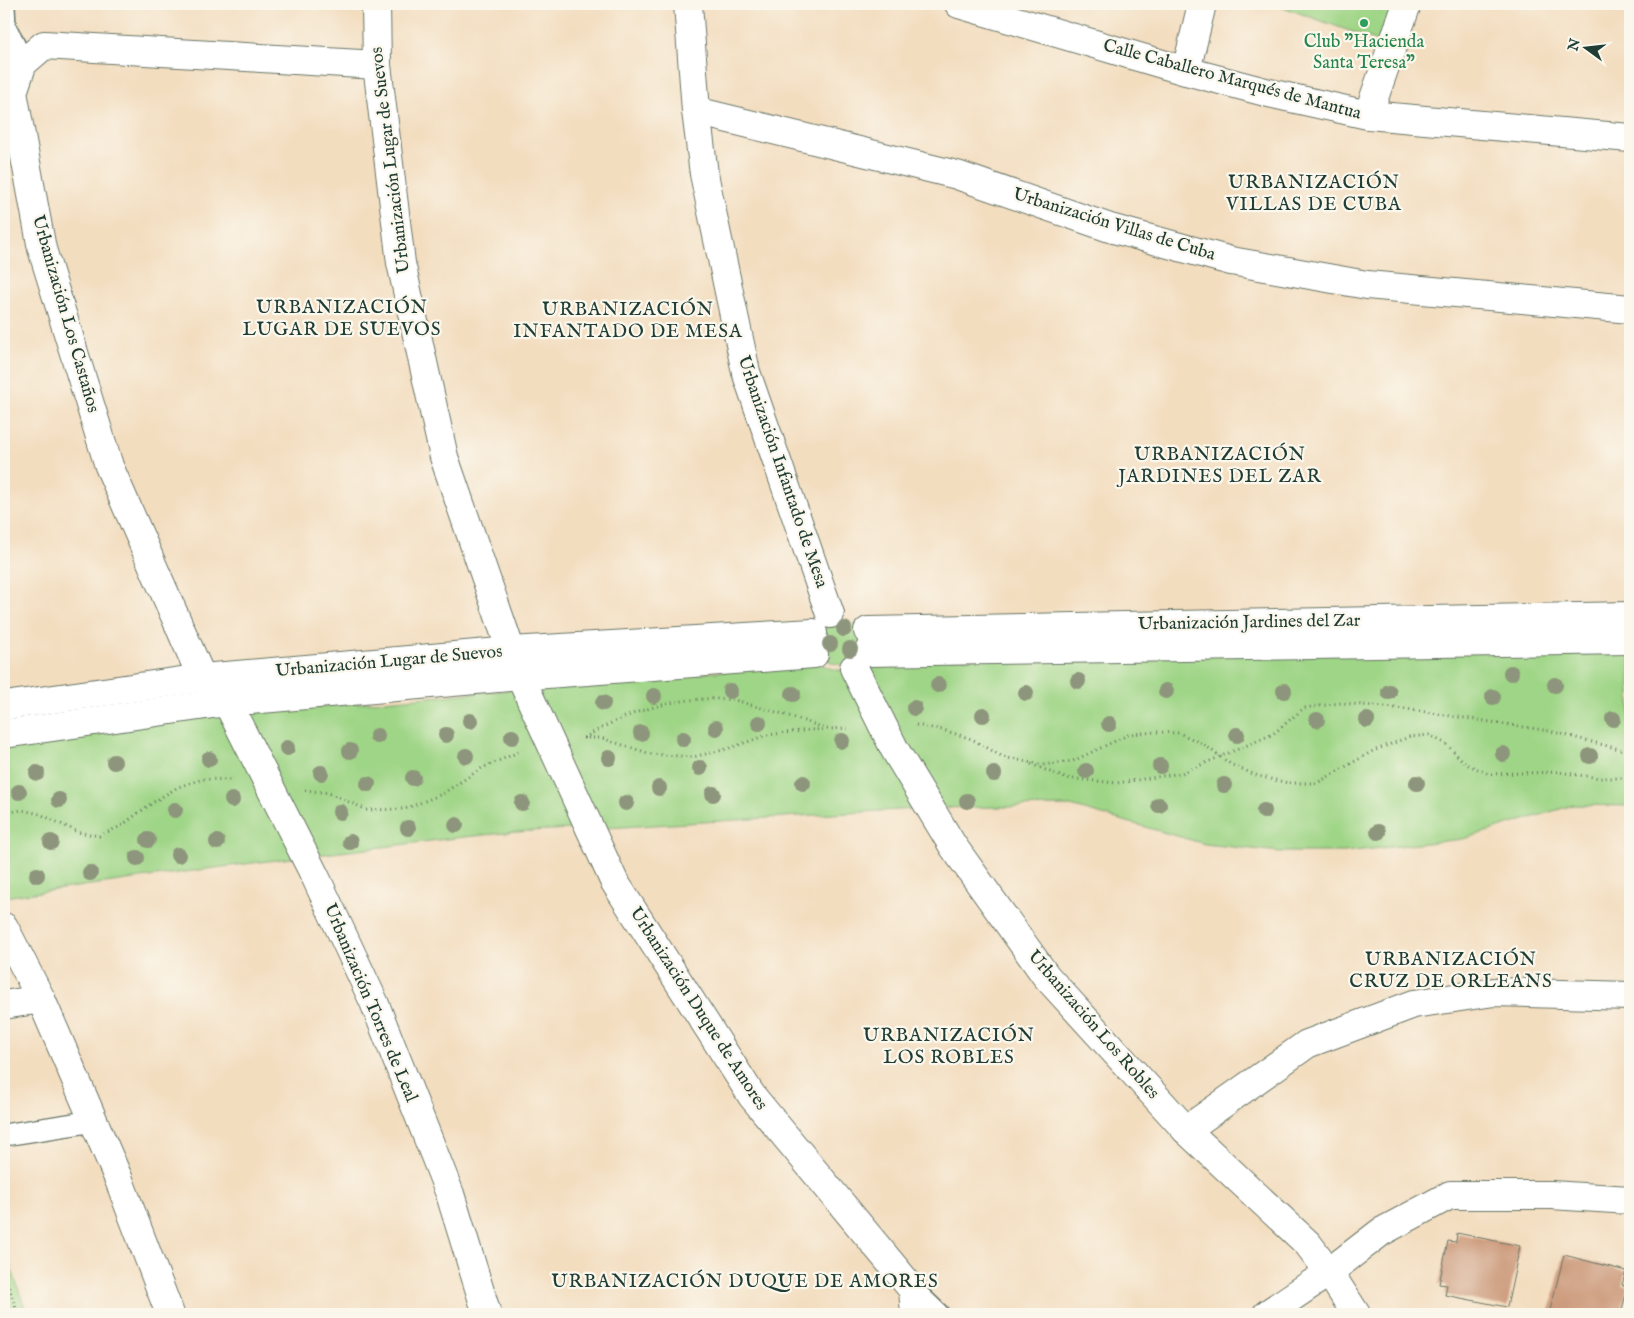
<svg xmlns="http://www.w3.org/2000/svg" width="1634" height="1318" viewBox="0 0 1634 1318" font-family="'IM FELL English',serif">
  <rect width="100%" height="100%" fill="#fbf7ec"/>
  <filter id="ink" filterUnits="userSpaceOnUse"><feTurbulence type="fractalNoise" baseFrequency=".02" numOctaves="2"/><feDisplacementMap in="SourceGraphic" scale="10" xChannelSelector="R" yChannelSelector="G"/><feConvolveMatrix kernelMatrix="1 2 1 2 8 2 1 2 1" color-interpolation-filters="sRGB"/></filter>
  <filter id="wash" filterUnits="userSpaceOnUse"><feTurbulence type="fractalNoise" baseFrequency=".0096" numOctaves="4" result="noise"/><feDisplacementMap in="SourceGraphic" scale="20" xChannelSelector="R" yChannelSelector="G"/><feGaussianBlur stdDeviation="1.12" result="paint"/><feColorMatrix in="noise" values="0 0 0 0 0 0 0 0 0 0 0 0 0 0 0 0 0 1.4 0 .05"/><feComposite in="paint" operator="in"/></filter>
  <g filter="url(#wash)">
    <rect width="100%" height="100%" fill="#f3ddbf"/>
    <g fill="#9fd586" stroke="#5f895d">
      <polygon points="1274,4 1407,4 1392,46"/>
      <path d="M841,620L849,621L860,630L862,651L845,665C839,664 834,664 829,661C819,654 816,634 827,626C831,623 837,622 841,620Z"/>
      <path d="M1630,640V806L1573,805L1463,839L1344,852H1281L1205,844L1071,806L929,808L590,829C518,829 446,839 375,848C251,862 128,880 4,897V734L820,663C839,675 844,670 862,661Z"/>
      <polygon points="4,1247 27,1314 4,1314"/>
    </g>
    <g id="blocks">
      <g fill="#cd9c7e">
        <polygon points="1457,1233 1520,1246 1507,1307 1445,1295 1447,1285 1439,1284 1448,1241 1456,1242"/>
        <polygon points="1564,1255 1626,1271 1622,1285 1628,1286 1621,1314 1549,1314"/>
      </g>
    </g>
  </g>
  <g filter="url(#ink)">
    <use href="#blocks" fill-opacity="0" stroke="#697565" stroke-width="1"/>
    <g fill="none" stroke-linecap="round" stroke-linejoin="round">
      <defs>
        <g id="pedestrian">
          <polyline points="4,7 5,26 23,63"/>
          <polyline points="4,1135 94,1121"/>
          <polyline points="913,1290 938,1314"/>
        </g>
        <g id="minor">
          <polyline points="376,4 377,65 401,263 444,457 511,651"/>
          <polyline points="688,4 696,111 704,174 746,372 830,614"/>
          <polyline points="959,4 1186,71 1269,93 1368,115 1630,138"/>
          <polyline points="1186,71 1202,4"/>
          <polyline points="696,111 957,175 1110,228 1231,261 1367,285 1630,309"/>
          <polyline points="1368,115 1407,4"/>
          <polyline points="868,631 1630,616"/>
          <polyline points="868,652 1630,640"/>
          <polyline points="854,668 895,750 953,846 1046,976 1186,1130 1308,1244 1329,1272 1356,1314"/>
          <polyline points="520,676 614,881 752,1096 913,1290 915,1314"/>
          <polyline points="202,678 109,466 42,249 13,92 23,63 44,45 377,65"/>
          <polyline points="227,702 316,878 374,1002 450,1194 487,1314"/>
          <polyline points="4,706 202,678 511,651 813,633"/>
          <polyline points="4,734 227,702 520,676 814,654"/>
          <polyline points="4,927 41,999 119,1180 170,1314"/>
          <polyline points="4,1005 41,999"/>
          <polyline points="1186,1130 1307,1044 1414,1004 1494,992 1630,996"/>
          <polyline points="1267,1314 1329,1272 1381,1232 1450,1195 1551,1195 1630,1200"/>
        </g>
      </defs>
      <use href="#pedestrian" stroke="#697565" stroke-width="24"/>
      <use href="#minor" stroke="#697565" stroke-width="30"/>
      <g stroke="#697565" stroke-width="3" stroke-dasharray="1 4" stroke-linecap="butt">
        <polyline points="916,725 943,730 972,739 1003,757 1043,765 1073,761 1130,734 1157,732 1179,733 1203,744 1232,765 1258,776 1288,783 1317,783 1373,751 1409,737 1429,735 1446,744 1466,764 1489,774 1558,772 1600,778 1630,778"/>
        <polyline points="583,738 601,738 651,754 693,757 727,749 767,735 810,730 850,728"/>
        <path d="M584,738C628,711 681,694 733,700C741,701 750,705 758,707C781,713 802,720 824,728"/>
        <polyline points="1031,764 1065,778 1117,783 1182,773 1273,734 1304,708 1341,703 1406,709 1550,731 1619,749 1630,754"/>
        <polyline points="305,790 329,793 367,810 405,809 442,794 482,768 521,751"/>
        <polyline points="4,813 22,810 40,814 78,832 99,836 121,826 152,803 178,787 203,779 232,780"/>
        <polyline points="4,1273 18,1314"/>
      </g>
      <use href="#pedestrian" stroke="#fff" stroke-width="21"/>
      <use href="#minor" stroke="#fff" stroke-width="28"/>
    </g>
    <g fill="#8d967b">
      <circle cx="844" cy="629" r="8"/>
      <circle cx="830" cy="644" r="8"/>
      <circle cx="850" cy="649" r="8"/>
      <circle cx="1511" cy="673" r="8"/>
      <circle cx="1078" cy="681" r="8"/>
      <circle cx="938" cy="685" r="8"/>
      <circle cx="1555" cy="685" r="8"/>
      <circle cx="730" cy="691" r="8"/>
      <circle cx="1166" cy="691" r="8"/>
      <circle cx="1284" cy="691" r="8"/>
      <circle cx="1389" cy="692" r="8"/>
      <circle cx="1026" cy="693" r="8"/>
      <circle cx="793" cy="694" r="8"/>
      <circle cx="654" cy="696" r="8"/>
      <circle cx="1493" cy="697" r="8"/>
      <circle cx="603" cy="703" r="8"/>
      <circle cx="914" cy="708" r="8"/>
      <circle cx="983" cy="715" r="8"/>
      <circle cx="1613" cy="719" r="8"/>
      <circle cx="1317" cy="720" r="8"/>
      <circle cx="1367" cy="720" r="8"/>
      <circle cx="470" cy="721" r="8"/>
      <circle cx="759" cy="723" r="8"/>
      <circle cx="1109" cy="724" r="8"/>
      <circle cx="716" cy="728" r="8"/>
      <circle cx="641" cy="733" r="8"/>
      <circle cx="446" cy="735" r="8"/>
      <circle cx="1237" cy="735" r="8"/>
      <circle cx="377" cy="736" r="8"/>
      <circle cx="512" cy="737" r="8"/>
      <circle cx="683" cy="739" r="8"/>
      <circle cx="842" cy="741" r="8"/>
      <circle cx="287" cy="748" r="8"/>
      <circle cx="350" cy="751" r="8"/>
      <circle cx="1503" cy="754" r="8"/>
      <circle cx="466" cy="756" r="8"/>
      <circle cx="1590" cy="756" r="8"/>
      <circle cx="609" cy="758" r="8"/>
      <circle cx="209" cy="759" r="8"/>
      <circle cx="114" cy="762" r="8"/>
      <circle cx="1160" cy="766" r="8"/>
      <circle cx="700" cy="768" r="8"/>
      <circle cx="1086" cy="771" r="8"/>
      <circle cx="37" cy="773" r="8"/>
      <circle cx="321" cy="773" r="8"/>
      <circle cx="994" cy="774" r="8"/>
      <circle cx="413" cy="778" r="8"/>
      <circle cx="803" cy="783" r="8"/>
      <circle cx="1417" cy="783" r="8"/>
      <circle cx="368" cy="784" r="8"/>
      <circle cx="1224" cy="785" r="8"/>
      <circle cx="659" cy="788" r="8"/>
      <circle cx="19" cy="792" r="8"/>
      <circle cx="713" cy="794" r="8"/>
      <circle cx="59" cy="800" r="8"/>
      <circle cx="232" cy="800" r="8"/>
      <circle cx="967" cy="801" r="8"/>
      <circle cx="522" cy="803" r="8"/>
      <circle cx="626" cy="803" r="8"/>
      <circle cx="1159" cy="805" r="8"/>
      <circle cx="175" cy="810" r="8"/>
      <circle cx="1264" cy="811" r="8"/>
      <circle cx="340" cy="812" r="8"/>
      <circle cx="456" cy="825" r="8"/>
      <circle cx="408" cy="828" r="8"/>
      <circle cx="1378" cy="832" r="8"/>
      <circle cx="148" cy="840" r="8"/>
      <circle cx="51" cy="842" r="8"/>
      <circle cx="217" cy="842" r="8"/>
      <circle cx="350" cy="842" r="8"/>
      <circle cx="178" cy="855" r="8"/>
      <circle cx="137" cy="858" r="8"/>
      <circle cx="90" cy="873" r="8"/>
      <circle cx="37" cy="875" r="8"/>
    </g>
  </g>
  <circle fill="#2e9e5b" stroke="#fbf7ec" stroke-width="2" cx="1364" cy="23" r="5"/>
  <g text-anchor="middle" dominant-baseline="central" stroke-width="4.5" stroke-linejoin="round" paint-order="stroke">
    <g font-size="18" fill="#27864d" stroke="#fbf7ec">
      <text x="1364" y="42">Club "Hacienda<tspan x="1364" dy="21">Santa Teresa"</tspan></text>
    </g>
    <g font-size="18" fill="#1f3d34" stroke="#fbf7ec">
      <text transform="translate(1232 80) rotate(15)">Calle Caballero Marqués de Mantua</text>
      <text transform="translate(391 160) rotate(-97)">Urbanización Lugar de Suevos</text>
      <text transform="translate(1114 225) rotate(17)">Urbanización Villas de Cuba</text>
      <text transform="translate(65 314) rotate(74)">Urbanización Los Castaños</text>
      <text transform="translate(782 472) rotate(71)">Urbanización Infantado de Mesa</text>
      <text transform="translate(1249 623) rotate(-1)">Urbanización Jardines del Zar</text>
      <text transform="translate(389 662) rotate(-5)">Urbanización Lugar de Suevos</text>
      <text transform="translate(370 1003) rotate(67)">Urbanización Torres de Leal</text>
      <text transform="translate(698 1009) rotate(57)">Urbanización Duque de Amores</text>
      <text transform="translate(1093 1025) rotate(49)">Urbanización Los Robles</text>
    </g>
    <g font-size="19" letter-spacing="1" fill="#1f3d34" stroke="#fbf7ec">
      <text x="1314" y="183">URBANIZACIÓN<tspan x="1314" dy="22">VILLAS DE CUBA</tspan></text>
      <text x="342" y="308">URBANIZACIÓN<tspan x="342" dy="22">LUGAR DE SUEVOS</tspan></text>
      <text x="628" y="310">URBANIZACIÓN<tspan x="628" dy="22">INFANTADO DE MESA</tspan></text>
      <text x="1220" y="455">URBANIZACIÓN<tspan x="1220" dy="22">JARDINES DEL ZAR</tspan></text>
      <text x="1451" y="960">URBANIZACIÓN<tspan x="1451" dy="22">CRUZ DE ORLEANS</tspan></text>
      <text x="949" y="1036">URBANIZACIÓN<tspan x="949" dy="22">LOS ROBLES</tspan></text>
      <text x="745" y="1282">URBANIZACIÓN DUQUE DE AMORES</text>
    </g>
  </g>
  <rect width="1634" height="1318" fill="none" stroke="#fbf7ec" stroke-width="20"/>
  <g transform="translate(1586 48) rotate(285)" stroke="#fbf7ec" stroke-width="4" paint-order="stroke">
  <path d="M0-4L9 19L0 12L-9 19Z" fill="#1f3d34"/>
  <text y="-8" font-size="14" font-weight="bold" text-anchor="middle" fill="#1f3d34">N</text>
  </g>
</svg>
